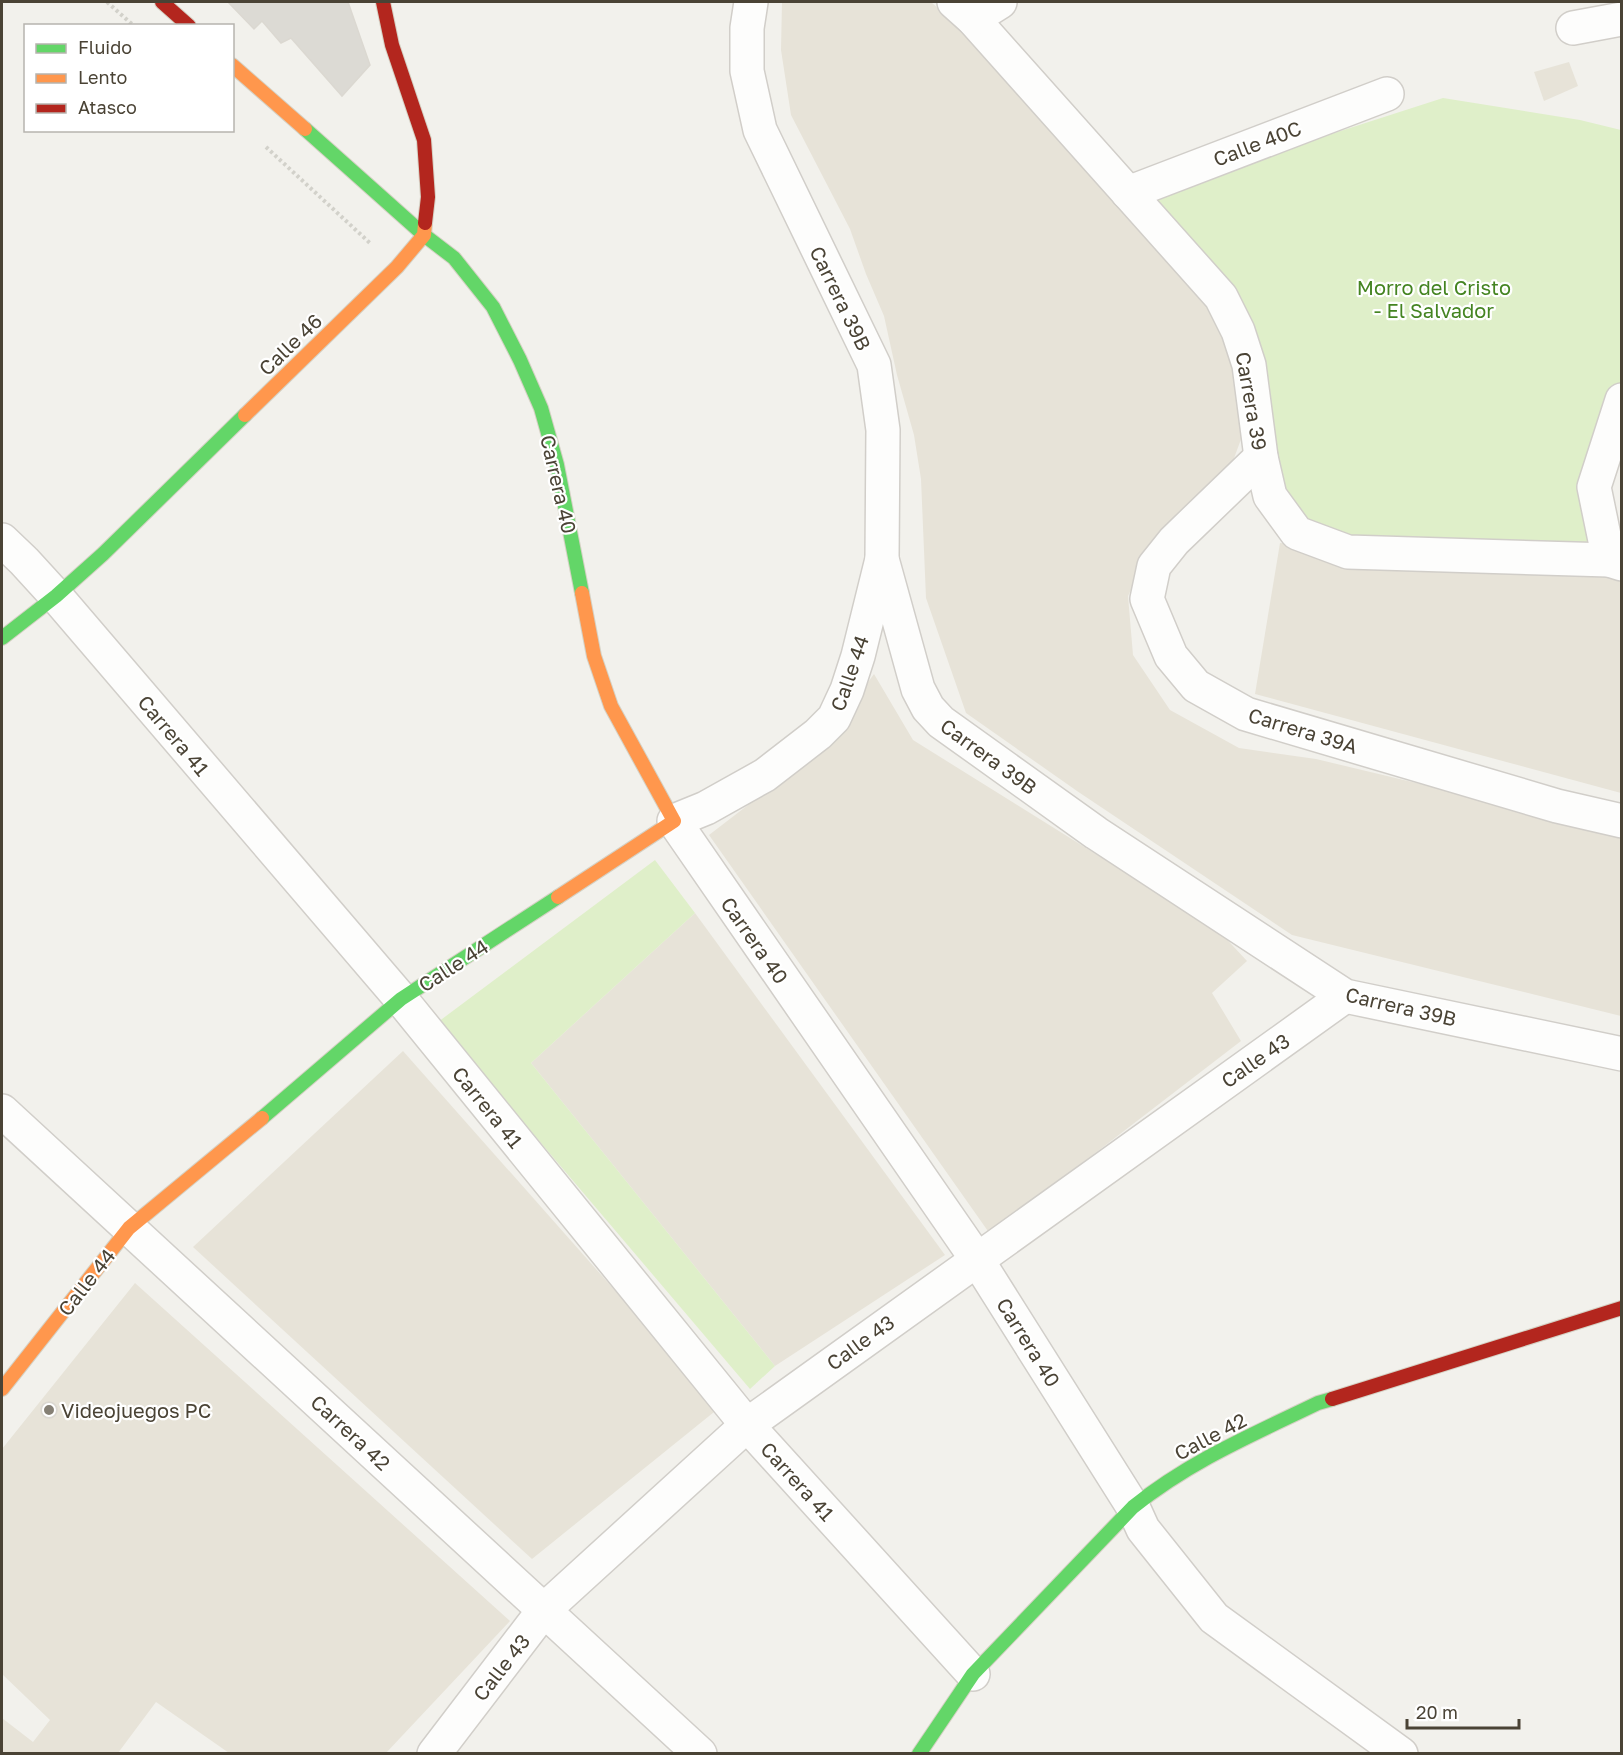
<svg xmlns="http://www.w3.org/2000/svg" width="1623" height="1755" viewBox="0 0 1623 1755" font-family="'Golos Text',sans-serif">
  <rect width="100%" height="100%" fill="#f2f1ec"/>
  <g fill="#e7e3d8">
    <polygon points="782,2 931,2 959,27 1204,294 1231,360 1244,431 1233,461 1158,535 1128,596 1133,655 1170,710 1239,748 1316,759 1479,798 1621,838 1621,1016 1292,935 1077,791 966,713 926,598 921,479 914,435 897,375 884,316 866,274 850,229 791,115 781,50"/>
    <polygon points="1569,62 1578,86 1544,101 1534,72"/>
    <polygon points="1280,543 1576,571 1621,581 1621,793 1255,694"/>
    <polygon points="874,674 913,740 1219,931 1247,961 1212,993 1241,1041 990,1234 709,835 761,795 828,737"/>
    <polygon points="695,913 945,1255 775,1366 531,1063"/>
    <polygon points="403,1051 719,1408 532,1559 193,1247"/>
    <polygon points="135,1283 510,1621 386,1753 229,1753 156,1702 118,1753 2,1753 2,1718 33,1742 50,1720 2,1674 2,1449"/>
  </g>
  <g fill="#dfefc9">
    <polygon points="1443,98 1580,120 1621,130 1621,382 1608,398 1600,553 1339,545 1288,526 1256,364 1139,196"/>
    <polygon points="655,860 695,913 531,1063 775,1366 750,1389 438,1022"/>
  </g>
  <g fill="#dcdad4" stroke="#dbd8d1" stroke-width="1.5">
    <polygon points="228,2 348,2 370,65 342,96 291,38 281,43 262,21 254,29"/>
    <circle cx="49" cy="1410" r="8"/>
  </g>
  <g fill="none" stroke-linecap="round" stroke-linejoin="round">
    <defs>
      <g id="street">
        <polyline points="751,2 747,28 747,71 760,130 874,365 883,430 882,559 918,689 928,708 941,722 1096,833 1345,996 1622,1054"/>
        <polyline points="954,2 973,19 1221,297 1238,331 1249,365 1261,457 1270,496 1297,533 1348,552 1609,560 1622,564"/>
        <polyline points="973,19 1000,2"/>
        <polyline points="1573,28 1622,19"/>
        <polyline points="1128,193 1387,94"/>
        <polyline points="1261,457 1174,541 1154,566 1147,599 1171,656 1196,686 1246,714 1557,806 1622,821"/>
        <polyline points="2,540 24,561 56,596 401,999 747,1425 973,1674"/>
        <polyline points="882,559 858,656 847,690 834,718 818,734 765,775 706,808 674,821 976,1258 1133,1507 1143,1529 1214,1618 1401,1754"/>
        <polyline points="1609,560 1594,487 1622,400"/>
        <polyline points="2,1111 700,1754"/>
        <polyline points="434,1754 544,1610 747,1425 1345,996"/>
      </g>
      <g id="fast">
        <polyline points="305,129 424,235 454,258 493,307 520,360 541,408 557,465 582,593"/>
        <polyline points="2,638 56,596 103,554 245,415"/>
        <polyline points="262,1118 401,999 558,897"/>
        <path d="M919,1754L973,1674L1133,1507C1190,1461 1252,1435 1318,1403L1332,1399"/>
      </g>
      <g id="slow">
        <polyline points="232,65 305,129"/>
        <polyline points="245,415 397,267 424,235 425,223"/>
        <polyline points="558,897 674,821 611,706 594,656 582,593"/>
        <polyline points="2,1389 129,1228 262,1118"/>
      </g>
      <g id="jam">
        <polyline points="162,2 189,26"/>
        <polyline points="383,2 392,45 424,140 428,197 425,223"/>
        <polyline points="1332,1399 1622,1308"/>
      </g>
    </defs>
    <use href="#street" stroke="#d1cec9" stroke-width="36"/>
    <use href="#fast" stroke="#d5d1c4" stroke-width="16"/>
    <use href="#slow" stroke="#d5d1c4" stroke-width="16"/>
    <use href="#jam" stroke="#d5d1c4" stroke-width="16"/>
    <g stroke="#d2d1ca" stroke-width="4" stroke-dasharray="3 3" stroke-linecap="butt">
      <polyline points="107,2 133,25"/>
      <polyline points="266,147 371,244"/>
    </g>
    <use href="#street" stroke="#fdfdfc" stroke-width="33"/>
    <use href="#fast" stroke="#63d668" stroke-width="14"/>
    <use href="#slow" stroke="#ff974d" stroke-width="14"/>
    <use href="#jam" stroke="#b3261e" stroke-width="14"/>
  </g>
  <circle fill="#858075" stroke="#fff" stroke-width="2" cx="49" cy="1410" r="6"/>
  <g text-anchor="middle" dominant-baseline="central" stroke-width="4.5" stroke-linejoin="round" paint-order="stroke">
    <g font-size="20" fill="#4a4335" stroke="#fff">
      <text transform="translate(1257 143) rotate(-21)">Calle 40C</text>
      <text transform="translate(841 298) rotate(64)">Carrera 39B</text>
      <text transform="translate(290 344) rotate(-44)">Calle 46</text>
      <text transform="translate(1252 401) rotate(80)">Carrera 39</text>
      <text transform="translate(559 484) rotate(77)">Carrera 40</text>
      <text transform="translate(849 673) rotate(-71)">Calle 44</text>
      <text transform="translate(1303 730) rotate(17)">Carrera 39A</text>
      <text transform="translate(174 735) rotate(50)">Carrera 41</text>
      <text transform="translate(989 756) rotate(36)">Carrera 39B</text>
      <text transform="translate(755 940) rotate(55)">Carrera 40</text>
      <text transform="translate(453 965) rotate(-33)">Calle 44</text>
      <text transform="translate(1401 1006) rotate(13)">Carrera 39B</text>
      <text transform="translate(1255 1060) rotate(-35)">Calle 43</text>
      <text transform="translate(488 1107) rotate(51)">Carrera 41</text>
      <text transform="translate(86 1282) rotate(-52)">Calle 44</text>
      <text transform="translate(860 1342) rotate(-36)">Calle 43</text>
      <text transform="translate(1029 1342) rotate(58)">Carrera 40</text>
      <text transform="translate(351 1432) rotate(43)">Carrera 42</text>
      <text transform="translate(1210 1436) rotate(-28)">Calle 42</text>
      <text transform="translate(798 1481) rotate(48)">Carrera 41</text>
      <text transform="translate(501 1667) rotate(-52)">Calle 43</text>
    </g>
    <g font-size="20" fill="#448421" stroke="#fff">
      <text x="1434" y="287">Morro del Cristo<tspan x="1434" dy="23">- El Salvador</tspan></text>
    </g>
    <g font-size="20" fill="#4a4335" stroke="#fff" text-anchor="start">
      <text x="61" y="1410">Videojuegos PC</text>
    </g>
  </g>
  <rect width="1623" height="1755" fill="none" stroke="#4a4335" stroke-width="6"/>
  <rect x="24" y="24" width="210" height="108" fill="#ffffff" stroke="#b7b4ae" stroke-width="1.5"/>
  <rect x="36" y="44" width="30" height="9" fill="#63d668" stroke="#b7b4ae" stroke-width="1.5"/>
  <text x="78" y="54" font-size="18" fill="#4a4335">Fluido</text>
  <rect x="36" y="74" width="30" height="9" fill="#ff974d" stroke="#b7b4ae" stroke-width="1.5"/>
  <text x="78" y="84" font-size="18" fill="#4a4335">Lento</text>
  <rect x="36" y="104" width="30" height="9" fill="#b3261e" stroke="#b7b4ae" stroke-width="1.5"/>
  <text x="78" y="114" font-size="18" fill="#4a4335">Atasco</text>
  <path d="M1407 1719v9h112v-9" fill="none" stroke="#4a4335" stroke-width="3"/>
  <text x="1416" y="1719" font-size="18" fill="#4a4335" stroke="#ffffff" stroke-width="4.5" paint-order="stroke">20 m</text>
</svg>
